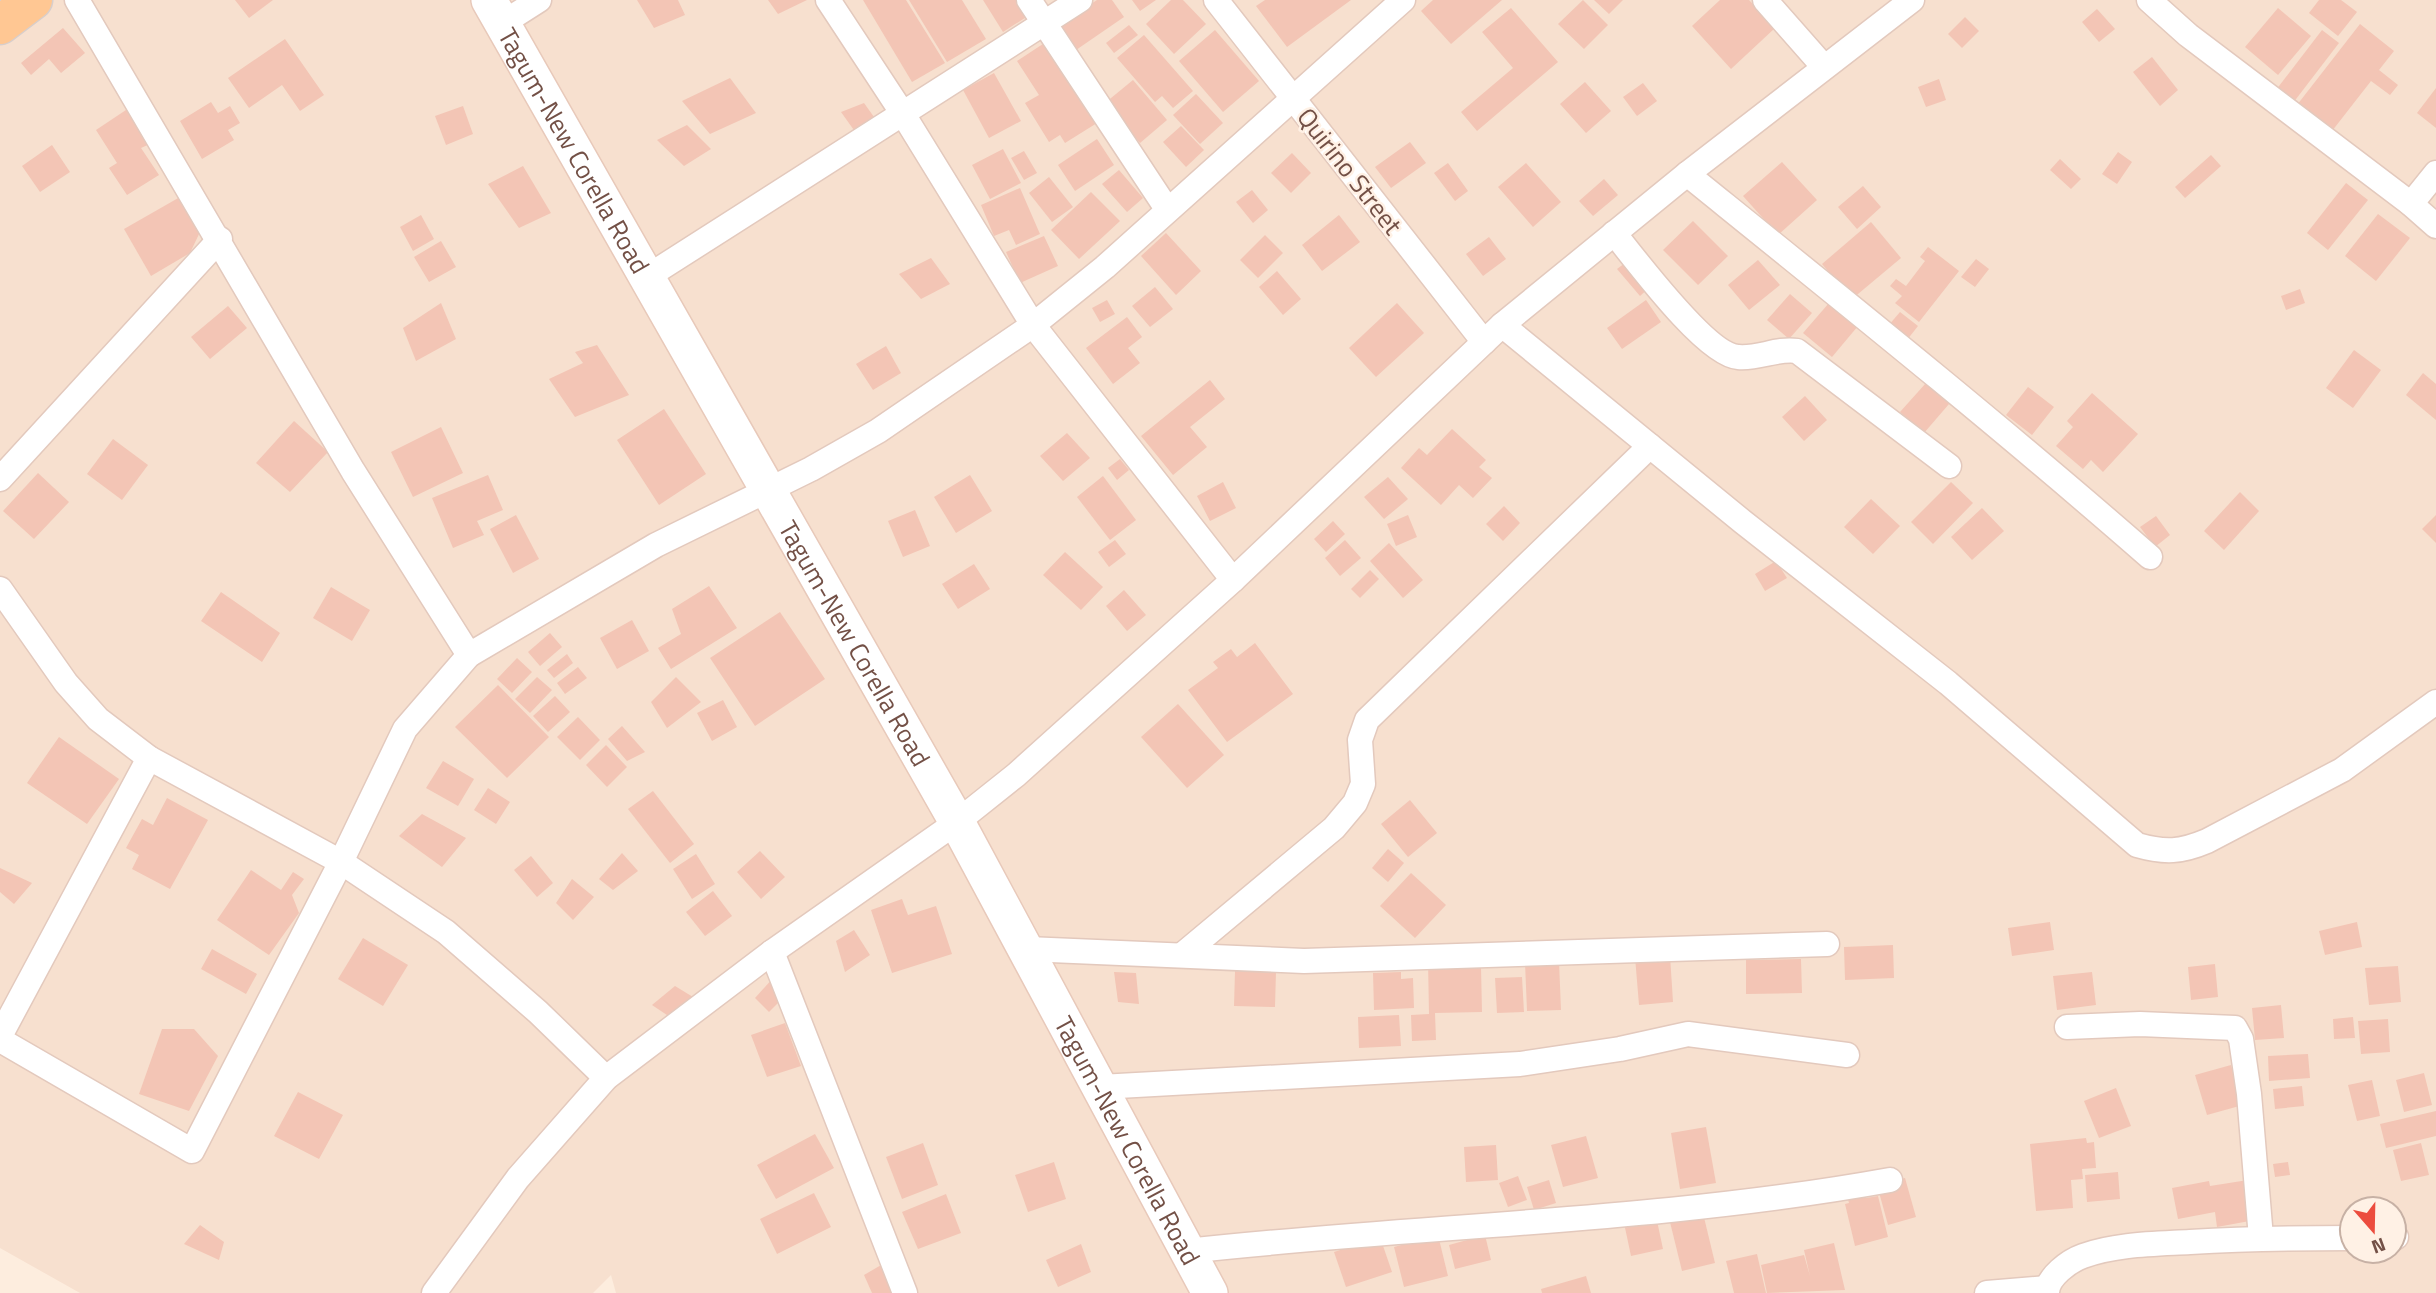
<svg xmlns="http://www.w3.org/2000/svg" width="2436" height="1293" viewBox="0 0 2436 1293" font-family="'Titillium Web',sans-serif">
  <rect width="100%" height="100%" fill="#fdedde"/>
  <path fill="#f7e0cf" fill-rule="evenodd" d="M0,0H2436V1293H616L611,1275L593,1293H80L0,1248ZM2352,1209H2394V1251H2352Z"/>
  <g fill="#f3c5b5">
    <polygon points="235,0 273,0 249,18"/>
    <polygon points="637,0 678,0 685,15 654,28"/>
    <polygon points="768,0 807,0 778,14"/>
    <polygon points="863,0 906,0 945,63 912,82"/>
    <polygon points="909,0 962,0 986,39 947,62"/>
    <polygon points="983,0 1021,0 1031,14 1003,32"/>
    <polygon points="1097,0 1112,0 1124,17 1076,50 1059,25"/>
    <polygon points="1132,0 1156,0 1140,11"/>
    <polygon points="1171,0 1183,0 1206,24 1174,54 1146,24"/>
    <polygon points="1265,0 1351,0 1287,47 1256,6"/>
    <polygon points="1433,0 1502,0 1451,44 1421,11"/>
    <polygon points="1583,0 1608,25 1584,49 1558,24"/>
    <polygon points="1594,0 1623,0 1609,14"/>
    <polygon points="1720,0 1749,0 1775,28 1731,69 1692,26"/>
    <polygon points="2319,0 2341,0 2357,12 2338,36 2309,13"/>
    <polygon points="1511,8 1558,62 1477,131 1461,112 1513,68 1482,32"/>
    <polygon points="2278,8 2311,36 2278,75 2245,47"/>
    <polygon points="2097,9 2115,29 2099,42 2082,22"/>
    <polygon points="1965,17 1979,31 1962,48 1948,34"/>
    <polygon points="2360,24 2394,51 2379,70 2398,85 2390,95 2371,81 2332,131 2297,105"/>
    <polygon points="1129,25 1138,35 1114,53 1106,43"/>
    <polygon points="63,28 85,53 61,73 49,59 31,75 21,63"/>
    <polygon points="1215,30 1259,81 1223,112 1179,61"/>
    <polygon points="2322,30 2339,43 2293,103 2276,90"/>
    <polygon points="1144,35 1193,91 1173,108 1162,96 1155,102 1117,58"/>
    <polygon points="285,39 324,95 300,111 282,85 249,108 228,78"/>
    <polygon points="1046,42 1097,123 1065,143 1060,135 1049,142 1025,103 1039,95 1017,61"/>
    <polygon points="2152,57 2178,90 2160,106 2133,72"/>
    <polygon points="994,73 1021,121 989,138 963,90"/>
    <polygon points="730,78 756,113 710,134 682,101"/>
    <polygon points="1939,79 1946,100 1926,107 1918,87"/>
    <polygon points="1133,80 1167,120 1140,143 1105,103"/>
    <polygon points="1585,82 1611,111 1586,133 1560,104"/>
    <polygon points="1643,83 1657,101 1637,116 1623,97"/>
    <polygon points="2436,88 2436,128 2417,113"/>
    <polygon points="1196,94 1223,123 1200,144 1173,115"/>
    <polygon points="211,102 218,113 230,106 240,123 228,130 234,140 202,159 180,121"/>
    <polygon points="864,103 879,124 856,133 841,112"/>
    <polygon points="463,106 473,134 446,145 435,116"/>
    <polygon points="129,108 152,143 141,148 159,175 127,195 109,168 117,163 96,130"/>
    <polygon points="687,125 711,149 684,166 657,140"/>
    <polygon points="1181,126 1204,150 1186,167 1163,142"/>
    <polygon points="1097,139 1114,165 1075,191 1058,165"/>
    <polygon points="1410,142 1426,163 1391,188 1375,167"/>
    <polygon points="52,145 70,172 40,192 22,166"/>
    <polygon points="1003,149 1021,183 990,199 972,165"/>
    <polygon points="1024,151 1037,173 1024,180 1011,158"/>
    <polygon points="2118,152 2132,162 2117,184 2102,174"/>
    <polygon points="1292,153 1311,173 1291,193 1271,173"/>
    <polygon points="2211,155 2221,166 2185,198 2175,187"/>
    <polygon points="2060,159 2081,179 2071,189 2050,170"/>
    <polygon points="1782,162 1817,200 1778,235 1743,196"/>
    <polygon points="1448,163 1468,191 1455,201 1434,173"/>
    <polygon points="1526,163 1561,202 1533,227 1498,187"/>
    <polygon points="523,166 551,213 519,228 488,184"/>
    <polygon points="1119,170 1143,198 1127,212 1102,184"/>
    <polygon points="1049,177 1073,207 1052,222 1029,193"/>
    <polygon points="1604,179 1618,195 1593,216 1579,201"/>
    <polygon points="2346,183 2368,200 2328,250 2307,233"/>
    <polygon points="1863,186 1881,207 1857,229 1838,207"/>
    <polygon points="1020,188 1040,234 1016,245 1009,230 994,236 981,205"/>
    <polygon points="1252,190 1268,210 1253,223 1236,202"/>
    <polygon points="1091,192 1120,221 1079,259 1051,230"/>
    <polygon points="180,197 200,232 190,253 151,276 124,229"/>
    <polygon points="2378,214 2410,238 2376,281 2345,256"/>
    <polygon points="421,215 434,239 413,251 400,227"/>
    <polygon points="1339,215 1360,242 1322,271 1302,245"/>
    <polygon points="1693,221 1728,256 1698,285 1663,250"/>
    <polygon points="1871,222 1901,258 1852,299 1822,264"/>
    <polygon points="1166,233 1201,271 1176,295 1141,256"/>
    <polygon points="1265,235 1283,253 1258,278 1240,260"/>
    <polygon points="1044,236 1058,266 1020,283 1006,252"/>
    <polygon points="1489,237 1506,259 1483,276 1466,254"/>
    <polygon points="441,241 456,267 429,282 414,257"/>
    <polygon points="1928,247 1959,271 1919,322 1895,303 1902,296 1890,286 1896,279 1906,286 1925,261 1920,257"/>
    <polygon points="931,258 950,284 921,299 899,274"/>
    <polygon points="1976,259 1989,269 1975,287 1961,277"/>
    <polygon points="1629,260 1651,286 1640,296 1617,269"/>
    <polygon points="1758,260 1780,285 1749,310 1728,285"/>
    <polygon points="1277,271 1301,299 1283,315 1259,287"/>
    <polygon points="1155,287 1173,309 1150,327 1132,306"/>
    <polygon points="2300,289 2305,303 2286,310 2281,296"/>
    <polygon points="1790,294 1812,313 1789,339 1767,320"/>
    <polygon points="1107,300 1115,314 1100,322 1092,308"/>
    <polygon points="1646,300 1661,322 1622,349 1607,328"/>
    <polygon points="441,303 456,339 416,361 403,328"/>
    <polygon points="1397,303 1424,333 1376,377 1349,348"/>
    <polygon points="1829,303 1858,326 1832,357 1803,333"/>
    <polygon points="228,306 247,328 210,359 191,337"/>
    <polygon points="1900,312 1918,326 1907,340 1888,326"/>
    <polygon points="1127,317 1142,337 1128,348 1140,363 1113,384 1086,348"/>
    <polygon points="597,345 629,395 575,417 549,379 583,363 575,352"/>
    <polygon points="886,346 901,373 873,390 856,364"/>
    <polygon points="2354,350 2381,370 2353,408 2326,388"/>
    <polygon points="2423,373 2436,384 2436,420 2406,395"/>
    <polygon points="1210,380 1225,399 1190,427 1207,447 1173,475 1141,436"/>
    <polygon points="1926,383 1949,404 1924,433 1900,412"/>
    <polygon points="2028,387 2054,407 2032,435 2006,415"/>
    <polygon points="2092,393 2138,434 2103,472 2091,460 2083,469 2056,446 2073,427 2067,421"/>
    <polygon points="1805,396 1827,420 1804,441 1782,417"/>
    <polygon points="664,409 706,474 659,505 617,440"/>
    <polygon points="294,421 328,452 290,492 256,463"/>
    <polygon points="441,427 463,473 413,497 391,452"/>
    <polygon points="1452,429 1486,460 1479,467 1492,478 1473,498 1459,485 1441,505 1401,468 1419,448 1427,455"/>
    <polygon points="1067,433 1090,458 1063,481 1040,456"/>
    <polygon points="113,439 148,465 122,500 87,474"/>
    <polygon points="1120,459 1129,470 1117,480 1108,468"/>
    <polygon points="38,473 69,502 34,539 3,511"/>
    <polygon points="488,475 503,510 477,521 484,535 453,548 432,498"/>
    <polygon points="970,475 992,511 956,533 934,497"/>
    <polygon points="1103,476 1136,520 1110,540 1077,497"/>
    <polygon points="1388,477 1408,499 1384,519 1364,497"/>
    <polygon points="1223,482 1236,508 1210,521 1197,496"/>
    <polygon points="1951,482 1973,503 1933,544 1911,522"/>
    <polygon points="2240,492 2259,511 2224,550 2204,531"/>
    <polygon points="1871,499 1900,526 1873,554 1844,527"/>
    <polygon points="1504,506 1520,523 1503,541 1486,524"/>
    <polygon points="1982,508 2004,531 1972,560 1951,537"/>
    <polygon points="915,510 930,546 903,557 888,521"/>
    <polygon points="516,515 539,559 513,573 490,529"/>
    <polygon points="1408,515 1417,537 1396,546 1387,524"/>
    <polygon points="2436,515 2436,543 2422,529"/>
    <polygon points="2156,516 2170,535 2155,547 2140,527"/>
    <polygon points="1333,521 1345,534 1326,552 1314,539"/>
    <polygon points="1115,540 1126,554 1109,567 1098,552"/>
    <polygon points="1345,540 1361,558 1340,576 1325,558"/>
    <polygon points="1389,543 1423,580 1403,598 1370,561"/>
    <polygon points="1065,552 1103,587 1081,610 1043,575"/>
    <polygon points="1776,561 1787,578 1765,591 1755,574"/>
    <polygon points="974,564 990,589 958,609 942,584"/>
    <polygon points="1370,570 1379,579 1360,598 1351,589"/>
    <polygon points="709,586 737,628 671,669 658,648 681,634 672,609"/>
    <polygon points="331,587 370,610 352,641 313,618"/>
    <polygon points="1124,590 1146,615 1127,631 1106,606"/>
    <polygon points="221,592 280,633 262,662 201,621"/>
    <polygon points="780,612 825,679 755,726 710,658"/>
    <polygon points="632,620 649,651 617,669 600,638"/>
    <polygon points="550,633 562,647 540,666 528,652"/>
    <polygon points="1255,643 1293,694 1227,742 1188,690 1218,668 1213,662 1231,649 1237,657"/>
    <polygon points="567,654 573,663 554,678 547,670"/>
    <polygon points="517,658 532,672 512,693 497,679"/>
    <polygon points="578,667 587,678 565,694 557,683"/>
    <polygon points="537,677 552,690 530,713 515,699"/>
    <polygon points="676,677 701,702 667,728 651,702"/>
    <polygon points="498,685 549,737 507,778 455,727"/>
    <polygon points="555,696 570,712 548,732 533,716"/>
    <polygon points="723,700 737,727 712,741 697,713"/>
    <polygon points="1178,704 1224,755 1187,788 1141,737"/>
    <polygon points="578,717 600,740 580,760 557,737"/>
    <polygon points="622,726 645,752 627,761 608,739"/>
    <polygon points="59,737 119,779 87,824 27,783"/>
    <polygon points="606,745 627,767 607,787 586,765"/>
    <polygon points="443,761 474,779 458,806 426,788"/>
    <polygon points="488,788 510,802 496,824 474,810"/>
    <polygon points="653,791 694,844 670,863 628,809"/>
    <polygon points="167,798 208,820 170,889 132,869 139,855 126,848 142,819 153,825"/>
    <polygon points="1410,800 1437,833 1408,857 1381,824"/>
    <polygon points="422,814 466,838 442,867 399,836"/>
    <polygon points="1388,849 1404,863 1388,882 1372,868"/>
    <polygon points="760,851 785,877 761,899 737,872"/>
    <polygon points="622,853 638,871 613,890 599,879"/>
    <polygon points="696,854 715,884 692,899 673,869"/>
    <polygon points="531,856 553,883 537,897 514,870"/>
    <polygon points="0,868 32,883 14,904 0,892"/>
    <polygon points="251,870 281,890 293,872 304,879 292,895 299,913 269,955 217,920"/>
    <polygon points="1411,873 1446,905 1415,938 1380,906"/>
    <polygon points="572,879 594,897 573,920 556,903"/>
    <polygon points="713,891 732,916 705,936 686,912"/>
    <polygon points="902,899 908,915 936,906 952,954 892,973 871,910"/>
    <polygon points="2050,922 2054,950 2012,956 2008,928"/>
    <polygon points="2357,922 2362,947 2325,955 2319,931"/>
    <polygon points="854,930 870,955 845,972 836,941"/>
    <polygon points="363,938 408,965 383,1006 338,979"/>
    <polygon points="1893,945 1894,978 1845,980 1844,947"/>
    <polygon points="212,949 257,974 246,994 201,969"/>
    <polygon points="1670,955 1673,1002 1639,1005 1635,957"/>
    <polygon points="1801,959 1802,993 1746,994 1746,960"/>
    <polygon points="1428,961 1481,967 1482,1012 1435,1013 1436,1040 1412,1041 1411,1015 1429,1014"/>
    <polygon points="1559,961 1561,1010 1527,1011 1525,963"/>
    <polygon points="2215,964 2218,997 2191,1000 2188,967"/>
    <polygon points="2398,966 2401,1002 2369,1005 2365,968"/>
    <polygon points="1235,971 1276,972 1275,1007 1234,1006"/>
    <polygon points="1114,972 1136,973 1139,1004 1118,1002"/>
    <polygon points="1401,972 1401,979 1413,978 1414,1008 1374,1010 1373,973"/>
    <polygon points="2092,972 2096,1005 2057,1010 2053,976"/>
    <polygon points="774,977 783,998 769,1012 755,998"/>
    <polygon points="1522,977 1524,1012 1497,1013 1495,978"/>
    <polygon points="675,986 693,997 676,1021 652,1005"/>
    <polygon points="2281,1005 2284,1038 2255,1040 2252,1008"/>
    <polygon points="1399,1015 1401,1046 1359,1048 1358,1017"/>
    <polygon points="2353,1017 2355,1038 2334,1039 2333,1019"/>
    <polygon points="2388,1019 2390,1052 2361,1054 2358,1021"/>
    <polygon points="785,1023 801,1066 767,1077 751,1035"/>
    <polygon points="162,1029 194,1029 218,1056 189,1111 139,1094"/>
    <polygon points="2308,1054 2310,1078 2269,1081 2268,1056"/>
    <polygon points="2231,1065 2243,1105 2207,1115 2195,1075"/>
    <polygon points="2424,1073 2432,1105 2404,1112 2396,1080"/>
    <polygon points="2372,1080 2380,1116 2357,1121 2348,1085"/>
    <polygon points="2302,1086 2304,1106 2275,1109 2273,1089"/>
    <polygon points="2116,1088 2131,1126 2099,1138 2084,1101"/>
    <polygon points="298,1092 343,1115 319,1159 274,1136"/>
    <polygon points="2436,1111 2436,1136 2386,1148 2380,1124"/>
    <polygon points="1706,1127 1716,1183 1680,1189 1671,1133"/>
    <polygon points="815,1134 834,1168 776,1199 757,1165"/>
    <polygon points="1586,1136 1598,1178 1563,1187 1551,1145"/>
    <polygon points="2086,1138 2087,1143 2094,1142 2096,1168 2082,1169 2083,1179 2071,1180 2073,1208 2036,1211 2030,1144"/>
    <polygon points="923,1143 938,1185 902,1199 886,1157"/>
    <polygon points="2421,1143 2429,1175 2401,1181 2393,1150"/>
    <polygon points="1496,1145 1498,1180 1466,1182 1464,1147"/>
    <polygon points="1054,1162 1066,1199 1028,1212 1015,1175"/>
    <polygon points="2288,1162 2290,1175 2275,1177 2273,1164"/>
    <polygon points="2118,1172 2120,1199 2087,1202 2085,1175"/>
    <polygon points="1518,1176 1527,1200 1508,1207 1499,1183"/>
    <polygon points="1905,1178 1916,1217 1888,1225 1877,1185"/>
    <polygon points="1549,1180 1556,1203 1534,1210 1527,1187"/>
    <polygon points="2248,1180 2255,1220 2217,1227 2215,1212 2178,1219 2172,1188 2209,1181 2210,1186"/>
    <polygon points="1863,1188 1866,1198 1878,1196 1888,1237 1855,1246 1845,1204 1849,1203 1846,1193"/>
    <polygon points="814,1193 831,1227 777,1254 760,1219"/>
    <polygon points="946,1194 961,1233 918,1249 902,1212"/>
    <polygon points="1702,1209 1715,1263 1682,1271 1669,1218"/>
    <polygon points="1656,1216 1663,1249 1631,1256 1624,1223"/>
    <polygon points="200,1225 224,1242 219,1260 184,1244"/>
    <polygon points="1438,1235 1448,1276 1404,1287 1394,1247"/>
    <polygon points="1485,1235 1491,1260 1455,1269 1449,1245"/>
    <polygon points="1380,1237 1392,1272 1346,1287 1334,1252"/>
    <polygon points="1834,1243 1845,1290 1767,1293 1761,1265 1804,1255 1810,1276 1804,1250"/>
    <polygon points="1081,1244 1091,1272 1058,1287 1046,1260"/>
    <polygon points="1757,1254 1766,1293 1734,1293 1726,1261"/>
    <polygon points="888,1261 902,1293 872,1293 864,1275"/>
    <polygon points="1586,1276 1591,1293 1542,1293 1541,1289"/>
  </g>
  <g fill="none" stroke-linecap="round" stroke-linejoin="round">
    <defs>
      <g id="street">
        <polyline points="77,0 353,471 469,655"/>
        <polyline points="828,0 903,114 1033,325 1233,580"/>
        <polyline points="1029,0 1167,209"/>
        <polyline points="1216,0 1484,342"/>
        <polyline points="1765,0 1824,67"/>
        <polyline points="2149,0 2188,35 2411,204 2436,226"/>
        <polyline points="503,23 539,0"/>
        <path d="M1687,174C1843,300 1999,425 2150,557"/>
        <polyline points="2411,204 2436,173"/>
        <path d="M1614,233C1636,260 1706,355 1738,357C1759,359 1776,348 1797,351L1949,466"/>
        <polyline points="647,277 1080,0"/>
        <path d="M1502,325L1743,522L1948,683L2137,845C2165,853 2181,852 2207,841L2342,770L2436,702"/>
        <polyline points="0,479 220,239"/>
        <polyline points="0,589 66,683 98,719 149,758 341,862 446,932 538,1012 606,1078"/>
        <polyline points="1027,949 1304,961 1827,944"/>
        <polyline points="772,952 905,1293"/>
        <polyline points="1182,955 1334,828 1355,803 1363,784 1360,740 1367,720 1650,446"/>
        <polyline points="2067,1027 2140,1024 2235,1028 2241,1039 2249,1094 2261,1238"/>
        <polyline points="0,1036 149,758"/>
        <polyline points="0,1040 192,1151 341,862 405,729 469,655 656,545 811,469 878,431 1033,325 1105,267 1403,0"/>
        <polyline points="1100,1087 1520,1064 1620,1049 1688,1034 1847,1055"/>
        <polyline points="2394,1237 2396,1237"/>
        <path d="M1187,1251C1421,1225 1658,1222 1890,1180"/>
        <polyline points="434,1293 518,1178 606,1078 772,952 957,822 1016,775 1233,580 1502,325 1687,174 1912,0"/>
        <polyline points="1987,1293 2047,1288"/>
        <path d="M2047,1293C2047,1277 2069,1261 2083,1256C2116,1244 2155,1244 2190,1242C2244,1239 2298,1238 2352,1238"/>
      </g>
      <g id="secondary">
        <path id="s1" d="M489,0L957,822L1210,1293"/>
      </g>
      <polyline id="primary" points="0,25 33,0"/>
    </defs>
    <use href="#street" stroke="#e3c9bd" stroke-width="27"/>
    <use href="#secondary" stroke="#e8c9ba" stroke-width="38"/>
    <use href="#primary" stroke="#d8cecb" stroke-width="41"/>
    <use href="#street" stroke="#fff" stroke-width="24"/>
    <use href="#secondary" stroke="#fff" stroke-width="35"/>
    <use href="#primary" stroke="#ffc793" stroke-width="38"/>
  </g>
  <g text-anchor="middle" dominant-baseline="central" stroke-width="5" stroke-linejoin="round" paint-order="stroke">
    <g font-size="26" fill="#735046" stroke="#fff1e5">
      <text stroke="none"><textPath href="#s1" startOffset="173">Tagum-New Corella Road</textPath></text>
      <text transform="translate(1350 171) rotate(52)">Quirino Street</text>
      <text stroke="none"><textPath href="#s1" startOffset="740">Tagum-New Corella Road</textPath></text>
      <text stroke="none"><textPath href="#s1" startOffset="1307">Tagum-New Corella Road</textPath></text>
    </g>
  </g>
  <g transform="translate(2373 1230) rotate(160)"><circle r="33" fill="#fff1e5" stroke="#c7b1a5" stroke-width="2"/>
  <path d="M0-5L12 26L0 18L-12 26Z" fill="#ec4c3e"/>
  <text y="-10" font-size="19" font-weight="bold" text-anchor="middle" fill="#735046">N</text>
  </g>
</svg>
